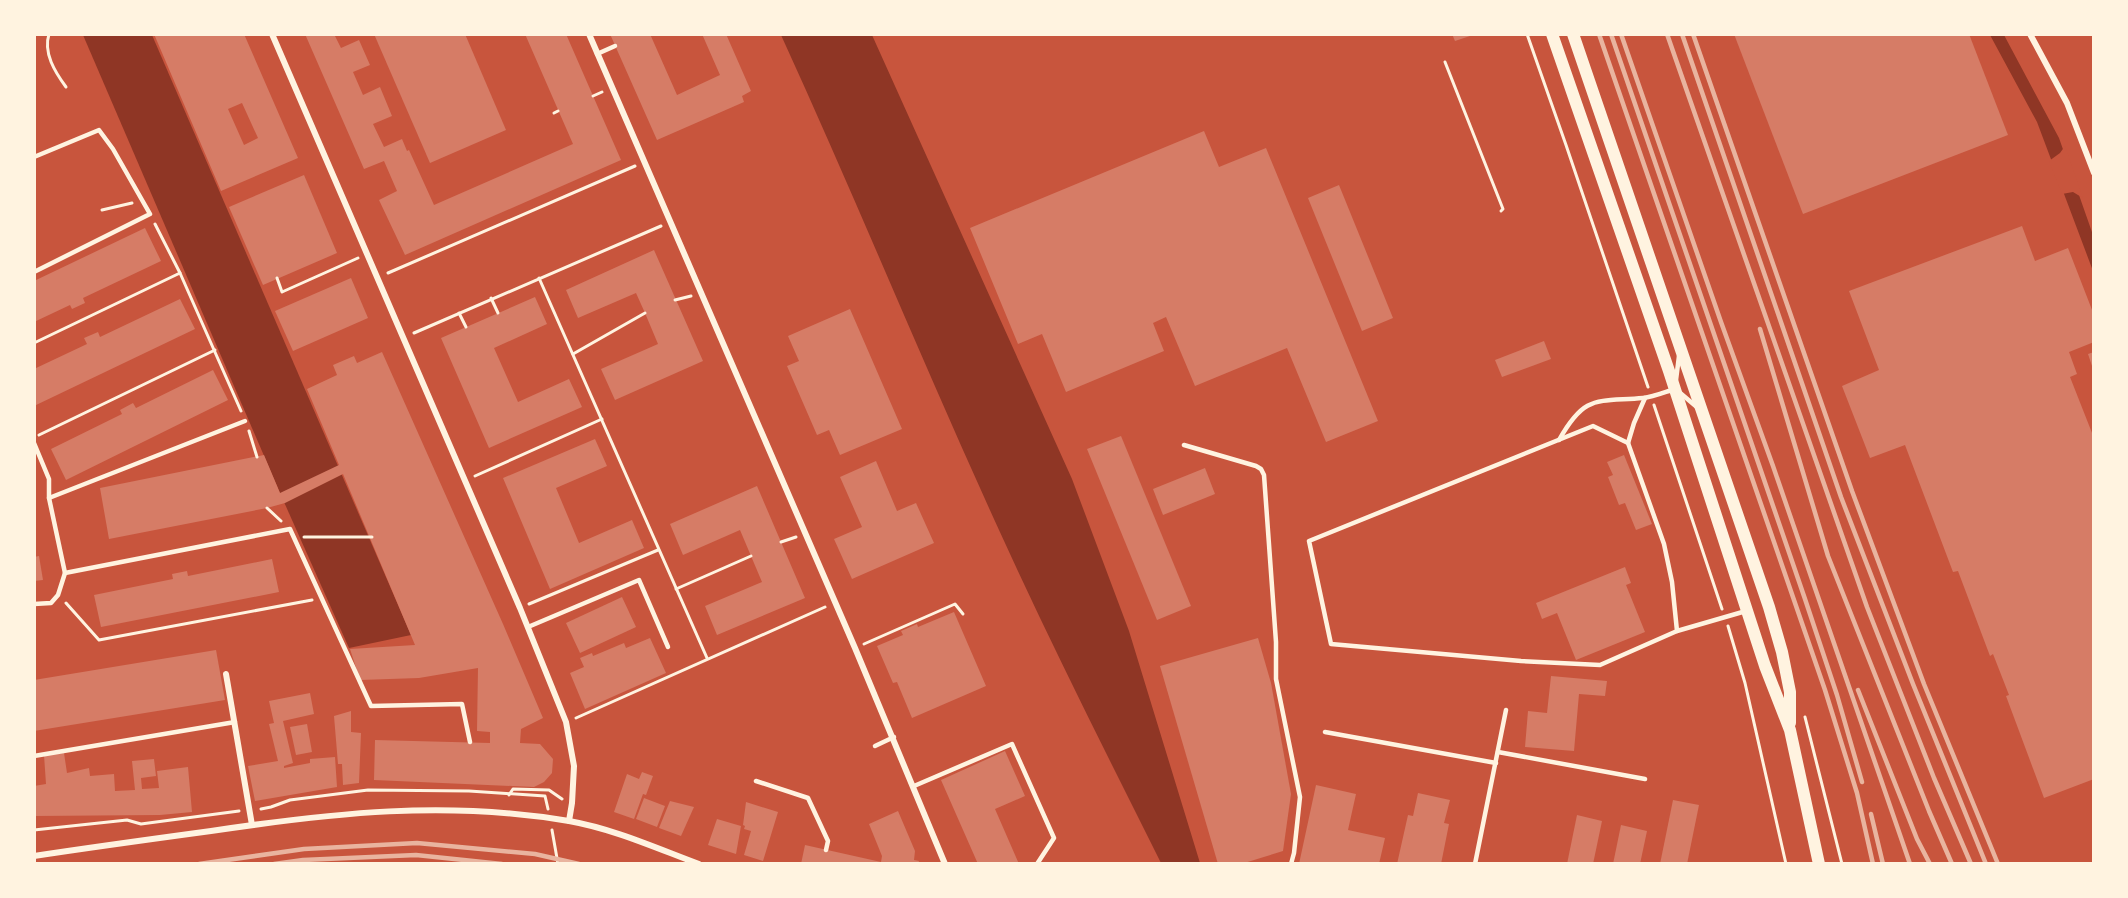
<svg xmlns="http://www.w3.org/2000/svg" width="2128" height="898" viewBox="0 0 2128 898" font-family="'Titillium Web',sans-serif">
  <rect width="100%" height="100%" fill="#c8553d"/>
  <g fill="#8f3625">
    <polygon points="83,35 152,35 411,635 349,648 280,493"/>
    <path d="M781,35H872L1072,479L1129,631L1200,863H1161C1106,753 1050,642 999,530C924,366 856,199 781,35Z"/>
    <polygon points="1990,35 2004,35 2059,138 2093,235 2093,271 2037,122"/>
  </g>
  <polygon fill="#c8553d" points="2065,146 2083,198 2073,192 2062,194 2049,161 2060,153"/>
  <g fill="#d67c66" fill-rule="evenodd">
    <path d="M154,34H244L298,158L221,191ZM242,103L258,138L244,145L228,109Z"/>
    <polygon points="305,34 334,34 341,48 359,40 370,65 353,72 363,95 380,87 392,116 373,124 384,147 402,139 407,151 409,150 434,205 573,144 525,34 566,34 621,160 405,255 379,200 397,191 384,161 364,169"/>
    <polygon points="374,34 465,34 506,130 430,163"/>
    <polygon points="610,34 650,34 677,95 720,75 702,34 726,34 751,91 742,96 744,102 657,140"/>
    <polygon points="1452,34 1473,34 1473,35 1455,41"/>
    <polygon points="1734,34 1969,34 2008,135 1803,214"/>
    <polygon points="1204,131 1219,167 1266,148 1378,421 1326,442 1287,348 1195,386 1166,317 1153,323 1164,351 1066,392 1042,334 1018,344 970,228"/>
    <polygon points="304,175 337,253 263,285 229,207"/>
    <polygon points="1339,185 1393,318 1362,331 1308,198"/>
    <polygon points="2022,226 2035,261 2068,248 2094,315 2094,342 2069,352 2077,374 2070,377 2094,438 2094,779 2044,798 2006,696 2009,695 1993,654 1990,656 1958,571 1953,572 1905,445 1870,458 1842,386 1879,370 1849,291"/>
    <polygon points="145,228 161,261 83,298 85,303 72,309 70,305 34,322 34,281"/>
    <polygon points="654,250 703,361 615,400 601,369 658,344 645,313 636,293 578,318 566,290"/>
    <polygon points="351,278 368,318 293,351 275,311"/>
    <polygon points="535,297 547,324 494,348 518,402 569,379 582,407 489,448 441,338"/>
    <polygon points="180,299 195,329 34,406 34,369 87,344 84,338 98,332 100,337"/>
    <polygon points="850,309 902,429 840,455 829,430 817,435 787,366 799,361 788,336"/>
    <polygon points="1544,341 1551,359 1502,377 1495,360"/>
    <polygon points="382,352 503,624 543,718 521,729 520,743 540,744 553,759 552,773 544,782 534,787 374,780 375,740 490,743 490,732 477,731 478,668 419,678 360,680 350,649 415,645 343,474 285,503 267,508 109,539 100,488 264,455 280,493 339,465 307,389 337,375 333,365 354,356 357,363"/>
    <polygon points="2094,352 2094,369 2093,369 2088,354"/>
    <polygon points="213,370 228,400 66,480 51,449 122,414 120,410 133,403 136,408"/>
    <polygon points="1121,436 1191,606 1157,620 1087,449"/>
    <polygon points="595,439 607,466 556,488 579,543 632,520 644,548 550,589 503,478"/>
    <polygon points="1624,455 1652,524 1636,530 1625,503 1619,505 1608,477 1613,475 1607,462"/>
    <polygon points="876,461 897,511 916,503 934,543 852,579 834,539 862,527 840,477"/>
    <polygon points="1205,468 1215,494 1163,515 1153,489"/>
    <polygon points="757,486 805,598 717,635 705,606 762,582 740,530 683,555 670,524"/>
    <polygon points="39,556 43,580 34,581 34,557"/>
    <polygon points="272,559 279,592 101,627 94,595 173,579 172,574 187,571 188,576"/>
    <polygon points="1625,567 1631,583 1626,585 1645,632 1576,660 1557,613 1542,619 1536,603"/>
    <polygon points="622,597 636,627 580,653 566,623"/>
    <polygon points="954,612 986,686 912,718 897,682 893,683 877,646 903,635 901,631 917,624 918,627"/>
    <polygon points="650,638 666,673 585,709 570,673 584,667 580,658 592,653 593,656 624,643 626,648"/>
    <polygon points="1258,638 1271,683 1291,794 1283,851 1241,864 1218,864 1160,666"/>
    <polygon points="216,650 225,700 34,731 34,680"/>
    <polygon points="1551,676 1607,681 1605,696 1579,694 1574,751 1525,747 1528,711 1547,713"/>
    <polygon points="310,693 314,714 283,721 293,763 284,766 284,768 310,763 310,759 335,757 337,787 255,801 248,766 278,761 269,724 274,723 269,701"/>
    <polygon points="351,711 351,732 361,733 359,783 343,785 342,764 338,764 334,716"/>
    <polygon points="307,724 312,752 296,755 290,727"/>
    <polygon points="1005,751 1025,796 995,809 1019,864 978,864 941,780"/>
    <polygon points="64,753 67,773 89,768 90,776 114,774 115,791 135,790 132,761 154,759 156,776 141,778 142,789 159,788 157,771 188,767 192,812 160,815 34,816 34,786 46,784 44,755"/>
    <polygon points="642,772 653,776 646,795 643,794 634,819 614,812 627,774 639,779"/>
    <polygon points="1316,785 1356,794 1348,830 1385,838 1379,864 1299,864"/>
    <polygon points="1418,793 1450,800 1444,823 1449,824 1441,864 1397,864 1408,815 1413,816"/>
    <polygon points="644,798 665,806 657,827 636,819"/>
    <polygon points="1673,800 1699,805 1687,864 1660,864"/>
    <polygon points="670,801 694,807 681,836 659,828"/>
    <polygon points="746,802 778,812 763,861 744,855 751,831 744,829 745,826 743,825"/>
    <polygon points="898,811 915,851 914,860 919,861 918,864 801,864 805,845 881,862 882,856 869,824"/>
    <polygon points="1577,815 1602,821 1593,864 1567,864"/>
    <polygon points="717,819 741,826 736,854 708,845"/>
    <polygon points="1621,825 1647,831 1640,864 1613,864"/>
  </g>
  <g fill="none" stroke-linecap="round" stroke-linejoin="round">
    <g stroke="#fff3e0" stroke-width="3">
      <path d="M49,34C43,53 55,72 66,87"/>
      <polyline points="1527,34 1566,145 1648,387"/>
      <polyline points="1445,62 1503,209 1501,211"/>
      <polyline points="593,96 602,92"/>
      <polyline points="554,113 558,111"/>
      <polyline points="102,210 132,203"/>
      <polyline points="155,224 180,273 241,411"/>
      <polyline points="388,273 635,166"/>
      <polyline points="277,278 282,292 358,258"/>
      <polyline points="539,278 707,658"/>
      <polyline points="491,298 498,313"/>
      <polyline points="675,300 691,296"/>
      <polyline points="459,313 466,327"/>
      <polyline points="414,333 661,226"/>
      <polyline points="34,343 180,273"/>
      <polyline points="573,354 645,313"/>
      <polyline points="1654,405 1722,609"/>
      <polyline points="249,431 257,457"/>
      <polyline points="39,435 215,350"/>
      <polyline points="475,476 602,419"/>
      <polyline points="267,508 281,521"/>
      <polyline points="304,537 372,537"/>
      <polyline points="781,542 796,537"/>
      <polyline points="676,589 751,556"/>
      <polyline points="66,603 99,640 312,600"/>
      <polyline points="529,604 658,550"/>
      <polyline points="1728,626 1745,683 1786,864"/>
      <polyline points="864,644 955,604 963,614"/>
      <polyline points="1805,717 1842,864"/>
      <polyline points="576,718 825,607"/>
      <polyline points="509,795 513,789 549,790 562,799"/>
      <polyline points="261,809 271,807 290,800 368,790 469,791 545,796 548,809"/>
      <polyline points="34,830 127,820 141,824 239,811"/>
      <polyline points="552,830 558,864"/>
    </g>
    <g stroke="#fff3e0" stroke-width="4.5">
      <polyline points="597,54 615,46"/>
      <polyline points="34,157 99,130 113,149 150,214 34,272"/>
      <polyline points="1676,380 1679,356"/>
      <polyline points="1679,392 1698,408"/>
      <polygon points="1593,426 1628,443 1664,544 1672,582 1677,631 1600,665 1521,661 1331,644 1309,541"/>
      <path d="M1559,440C1585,394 1596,402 1643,398C1654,397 1665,392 1675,389"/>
      <polyline points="34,443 49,479 49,498 65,573 58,595 51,603 34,604"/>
      <polyline points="1628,443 1634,423 1645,398"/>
      <polyline points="1184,445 1256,466 1261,469 1264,475 1276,642 1276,679 1300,797 1294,853 1291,864"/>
      <polyline points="49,498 245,421"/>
      <polyline points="65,573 290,529 371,706 462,704 470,742"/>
      <polyline points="528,627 639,580 668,647"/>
      <polyline points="1677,631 1746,611"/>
      <polyline points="1325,732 1496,763"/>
      <polyline points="875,746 894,737"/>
      <polyline points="1498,752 1645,779"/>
      <polyline points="34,756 235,722"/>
      <polyline points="756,781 808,798 828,841 826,850"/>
      <polyline points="914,786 1012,744 1054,838 1037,864"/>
      <polyline points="1475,864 1506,710"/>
    </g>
    <g stroke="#fff3e0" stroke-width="6">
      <polyline points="272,34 520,608 566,722 574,766 572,803 569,821"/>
      <polyline points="589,34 855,648 945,864"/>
      <polyline points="2030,34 2067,103 2094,173"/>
      <polyline points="226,674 252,825"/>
      <path d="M34,856C93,847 152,839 211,831C332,813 446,800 569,821C614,829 656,848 699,864"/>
    </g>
    <g stroke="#fff3e0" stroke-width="12">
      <polyline points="1552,34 1669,371 1765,666 1790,730 1819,864"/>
      <polyline points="1573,34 1769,607 1782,652 1790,692 1790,723"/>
    </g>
    <g stroke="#e9b49f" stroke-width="4.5">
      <polyline points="1599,34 1825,690 1857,793 1873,864"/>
      <polyline points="1611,34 1805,599 1837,695 1862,782"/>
      <polyline points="1621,34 1721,322 1773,466 1910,864"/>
      <polyline points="1667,34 1867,607 1934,778 1971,864"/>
      <polyline points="1682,34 1841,497 1913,684 1986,864"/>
      <polyline points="1693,34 1852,491 1924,684 1998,864"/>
      <polyline points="1760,329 1828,556 1929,811 1952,864"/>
      <polyline points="1858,690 1917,839 1930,864"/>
      <polyline points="1871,814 1883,864"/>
      <polyline points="199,864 304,849 417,843 535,854 579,864"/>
      <polyline points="274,864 303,860 416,855 502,864"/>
    </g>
  </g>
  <rect width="2128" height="898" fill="none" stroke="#fff3e0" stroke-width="72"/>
</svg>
